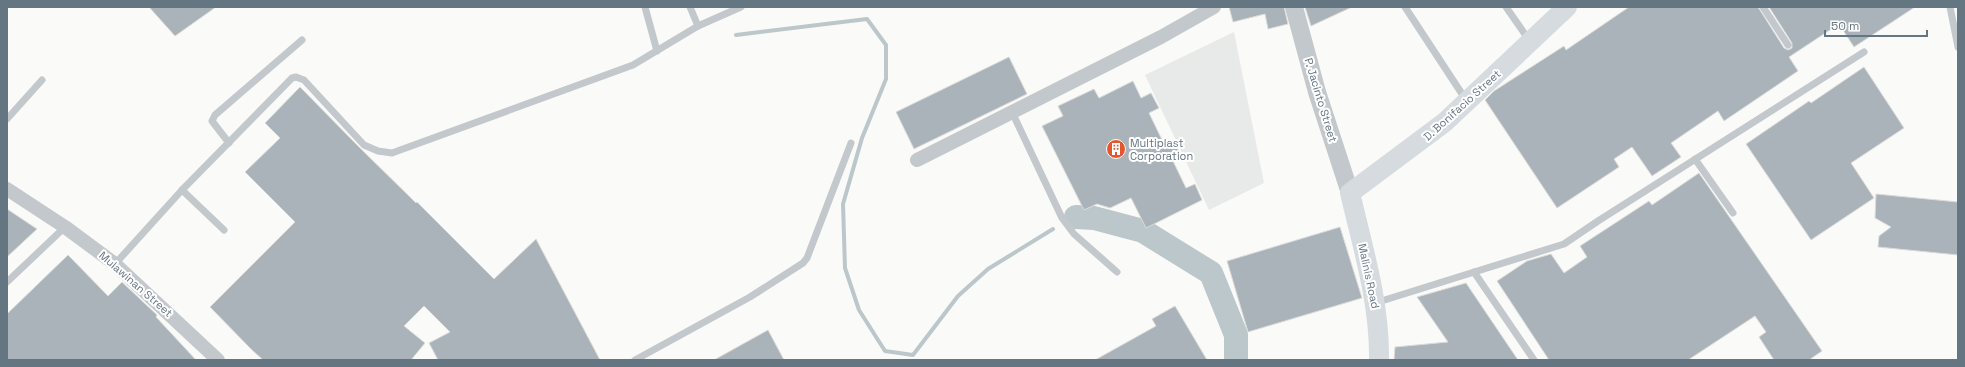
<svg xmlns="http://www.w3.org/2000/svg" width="1965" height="367" viewBox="0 0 1965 367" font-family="'Space Grotesk',sans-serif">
  <rect width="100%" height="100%" fill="#fafaf8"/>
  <polygon fill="#e8e9e9" points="1234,32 1264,183 1209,210 1145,75"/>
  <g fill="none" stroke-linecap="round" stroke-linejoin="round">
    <polyline stroke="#bbc7cb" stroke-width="4" points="736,35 867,19 886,45 886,79 862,138 843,204 845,268 859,310 885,351 913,355 958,296 988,269 1053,229"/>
    <polyline stroke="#bbc7cb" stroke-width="24" points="1076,217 1094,218 1143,231 1211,273 1236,335 1236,360"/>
  </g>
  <g fill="#aab3b9" stroke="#dcdcda">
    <polygon points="149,7 216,7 175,36"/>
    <polygon points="1229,7 1284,7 1288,24 1268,29 1265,14 1233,22"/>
    <polygon points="1305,7 1352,7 1311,26"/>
    <polygon points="1629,7 1758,7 1784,48 1788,50 1792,48 1792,43 1769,7 1915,7 1854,47 1839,24 1789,57 1798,71 1724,121 1718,111 1671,143 1681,157 1652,176 1632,147 1614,159 1619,167 1557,208 1485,100 1494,91 1564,46 1566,50"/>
    <polygon points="1009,57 1027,94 914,149 896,112"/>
    <polygon points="1864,67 1904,128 1851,163 1874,198 1811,240 1746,144 1809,101 1811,103"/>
    <polygon points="1133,81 1141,98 1151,93 1159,108 1149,113 1164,144 1173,140 1181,155 1172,159 1186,188 1195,184 1202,200 1146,228 1131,198 1110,208 1097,204 1084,210 1042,126 1063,116 1058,106 1094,89 1099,98"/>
    <polygon points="300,87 360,148 416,203 417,202 494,279 536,239 600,360 438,360 429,343 450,332 424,306 404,326 425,343 411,360 263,360 251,349 210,307 295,222 245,172 280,138 265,123"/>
    <polygon points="1699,173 1822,351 1809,360 1774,360 1759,337 1766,332 1755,316 1688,360 1549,360 1497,281 1527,261 1551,254 1564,273 1587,257 1580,246 1649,201 1652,205"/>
    <polygon points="1876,194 1958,202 1958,255 1878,247 1879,236 1891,227 1875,218"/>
    <polygon points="7,209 37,229 7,257"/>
    <polygon points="1340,227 1362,298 1248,332 1227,261"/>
    <polygon points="68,255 108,296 122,282 157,315 156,317 196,360 7,360 7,314"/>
    <polygon points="1466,283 1518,360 1394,360 1395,347 1448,342 1417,297"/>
    <polygon points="1175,306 1207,360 1095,360 1156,326 1152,319"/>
    <polygon points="768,330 784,360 714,360"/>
  </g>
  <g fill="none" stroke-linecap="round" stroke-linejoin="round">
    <g stroke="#c3c8cc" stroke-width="7">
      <polyline points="645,7 657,51"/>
      <polyline points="690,7 698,26 741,7"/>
      <polyline points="1405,7 1466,100"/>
      <polyline points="1506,7 1529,40"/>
      <polyline points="1763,7 1788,45"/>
      <polyline points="1950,7 1958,47"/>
      <polyline points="1012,112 1062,218 1074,234 1117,272"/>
      <polyline points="7,119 42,80"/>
      <polyline points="229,143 212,121 215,115 302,40"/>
      <polyline points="1695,159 1733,213"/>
      <polyline points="182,190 224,230"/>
      <polyline points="115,264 182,190 292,78 296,77 304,80 364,145 378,151 392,153 633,65 698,26"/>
      <polyline points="1474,272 1534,360"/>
      <polyline points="7,282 65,227"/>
      <polyline points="1375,303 1564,244 1598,221 1864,52"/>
      <polyline points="635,360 750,297 803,263 807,258 851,143"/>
    </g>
    <g stroke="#c3c8cc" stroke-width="14">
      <polyline points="917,160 1161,37 1214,7"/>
      <polyline points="7,189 65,227 115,264 218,360"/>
    </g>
    <polyline stroke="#c3c8cc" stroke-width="18" points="1294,7 1317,92 1350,193"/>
    <path stroke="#d6dbdf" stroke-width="20" d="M1379,360C1380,304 1363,248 1350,193L1445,122L1567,7"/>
  </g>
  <defs>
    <symbol id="building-disc" viewBox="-11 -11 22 22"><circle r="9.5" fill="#e4572e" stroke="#fff"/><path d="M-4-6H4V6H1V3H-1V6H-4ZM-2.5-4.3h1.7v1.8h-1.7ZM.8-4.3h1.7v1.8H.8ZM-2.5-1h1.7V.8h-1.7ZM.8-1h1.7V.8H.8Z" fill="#fff"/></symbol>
  </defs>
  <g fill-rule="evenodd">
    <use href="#building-disc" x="1105" y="138" width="22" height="22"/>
  </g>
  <g text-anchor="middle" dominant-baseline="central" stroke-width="4" stroke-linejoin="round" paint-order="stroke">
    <g font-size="11" fill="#657683" stroke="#fff">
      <text transform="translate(1321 100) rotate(73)">P. Jacinto Street</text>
      <text transform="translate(1462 105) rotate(-42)">D. Bonifacio Street</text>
      <text transform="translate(1369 276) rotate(78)">Malinis Road</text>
      <text transform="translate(136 284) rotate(41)">Mulawinan Street</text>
    </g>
    <g font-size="11" fill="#657683" stroke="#fff" text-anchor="start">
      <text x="1130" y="143">Multiplast<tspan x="1130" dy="13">Corporation</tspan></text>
    </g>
  </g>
  <rect width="1965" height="367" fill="none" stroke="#657683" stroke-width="16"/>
  <path d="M1825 30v6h102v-6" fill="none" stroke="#657683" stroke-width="2"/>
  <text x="1831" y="30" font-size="12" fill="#657683" stroke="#ffffff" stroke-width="3" paint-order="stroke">50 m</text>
</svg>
